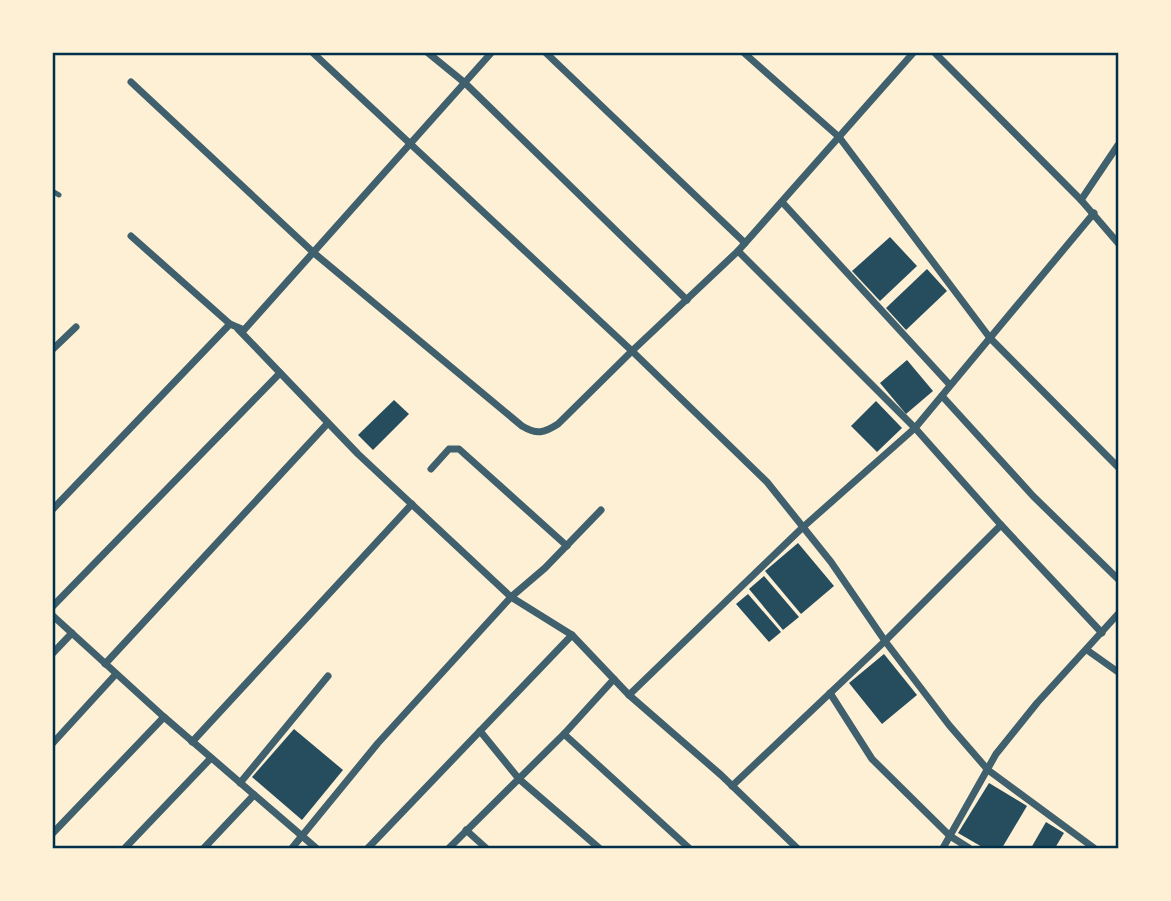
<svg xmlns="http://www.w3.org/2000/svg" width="1171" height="901" viewBox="0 0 1171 901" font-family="Ubuntu,sans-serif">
  <rect width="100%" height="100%" fill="#fdf0d5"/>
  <g fill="#264d5e">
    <polygon points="890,237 917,266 880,301 852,271"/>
    <polygon points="927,269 947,291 906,330 886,308"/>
    <polygon points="907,360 933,391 906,414 880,383"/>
    <polygon points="394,400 409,414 373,450 358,435"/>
    <polygon points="876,401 902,428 877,452 851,426"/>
    <polygon points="798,543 834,586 801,614 765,571"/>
    <polygon points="764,576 799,617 783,630 749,589"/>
    <polygon points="748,594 781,632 769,642 736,604"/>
    <polygon points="884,654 917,695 882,724 849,683"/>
    <polygon points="294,729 343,770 302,820 252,777"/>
    <polygon points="989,783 1027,806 1002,848 984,848 958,833"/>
    <polygon points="1046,822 1064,833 1055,848 1031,848"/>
  </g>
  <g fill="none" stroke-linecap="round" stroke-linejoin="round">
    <polyline stroke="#3f606c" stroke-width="5" points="52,191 59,195"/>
    <g stroke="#3f606c" stroke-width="7">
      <polyline points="312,52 632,351 767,482 831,562 885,641 949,725 988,770 1094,848"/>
      <polyline points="427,52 465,83 687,300"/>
      <polyline points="545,52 745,243"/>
      <polyline points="743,52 839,137 990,338 1118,467"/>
      <polyline points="934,52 1081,200 1118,243"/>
      <path d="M131,82L314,253L522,426C537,435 544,433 558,424L632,351L738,251L914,52"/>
      <polyline points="1081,200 1118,145"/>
      <polyline points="782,202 950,385"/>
      <polyline points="131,236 230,324"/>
      <polyline points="238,329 358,454 511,597 378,743 292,848"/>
      <polyline points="52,350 76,327"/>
      <polyline points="942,396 1033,496 1118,579"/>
      <polyline points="431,469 449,449 459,449 567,546"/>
      <polyline points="52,510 230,324 244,330 492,52"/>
      <polyline points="601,510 545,568 511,597 572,635 629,695 721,775 797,848"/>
      <polyline points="1001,525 1102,633"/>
      <polyline points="52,607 280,373"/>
      <polyline points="52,615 164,717 316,848"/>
      <polyline points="1087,650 1118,672"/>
      <polyline points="52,654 72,633"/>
      <polyline points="105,664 328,423"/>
      <polyline points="830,693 872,759 950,836 969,848"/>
      <polyline points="629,695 802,528 915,428 738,251"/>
      <polyline points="480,731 519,779 599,848"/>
      <polyline points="564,734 689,848"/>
      <polyline points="192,742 412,504"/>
      <polyline points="52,744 116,674"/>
      <polyline points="240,783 328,676"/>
      <polyline points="732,786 885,641 1001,525 915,428 1094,213"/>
      <polyline points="466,830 486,848"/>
      <polyline points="52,834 164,717"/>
      <polyline points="125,848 211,758"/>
      <polyline points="204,848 254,795"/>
      <polyline points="368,848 572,635"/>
      <polyline points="449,848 564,734 614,679"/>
      <polyline points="943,848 996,754 1037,703 1118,614"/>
    </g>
  </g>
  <rect width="1171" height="901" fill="none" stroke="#fdf0d5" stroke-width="108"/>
  <rect x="54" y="54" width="1063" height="793" fill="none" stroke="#003049" stroke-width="2.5"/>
</svg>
